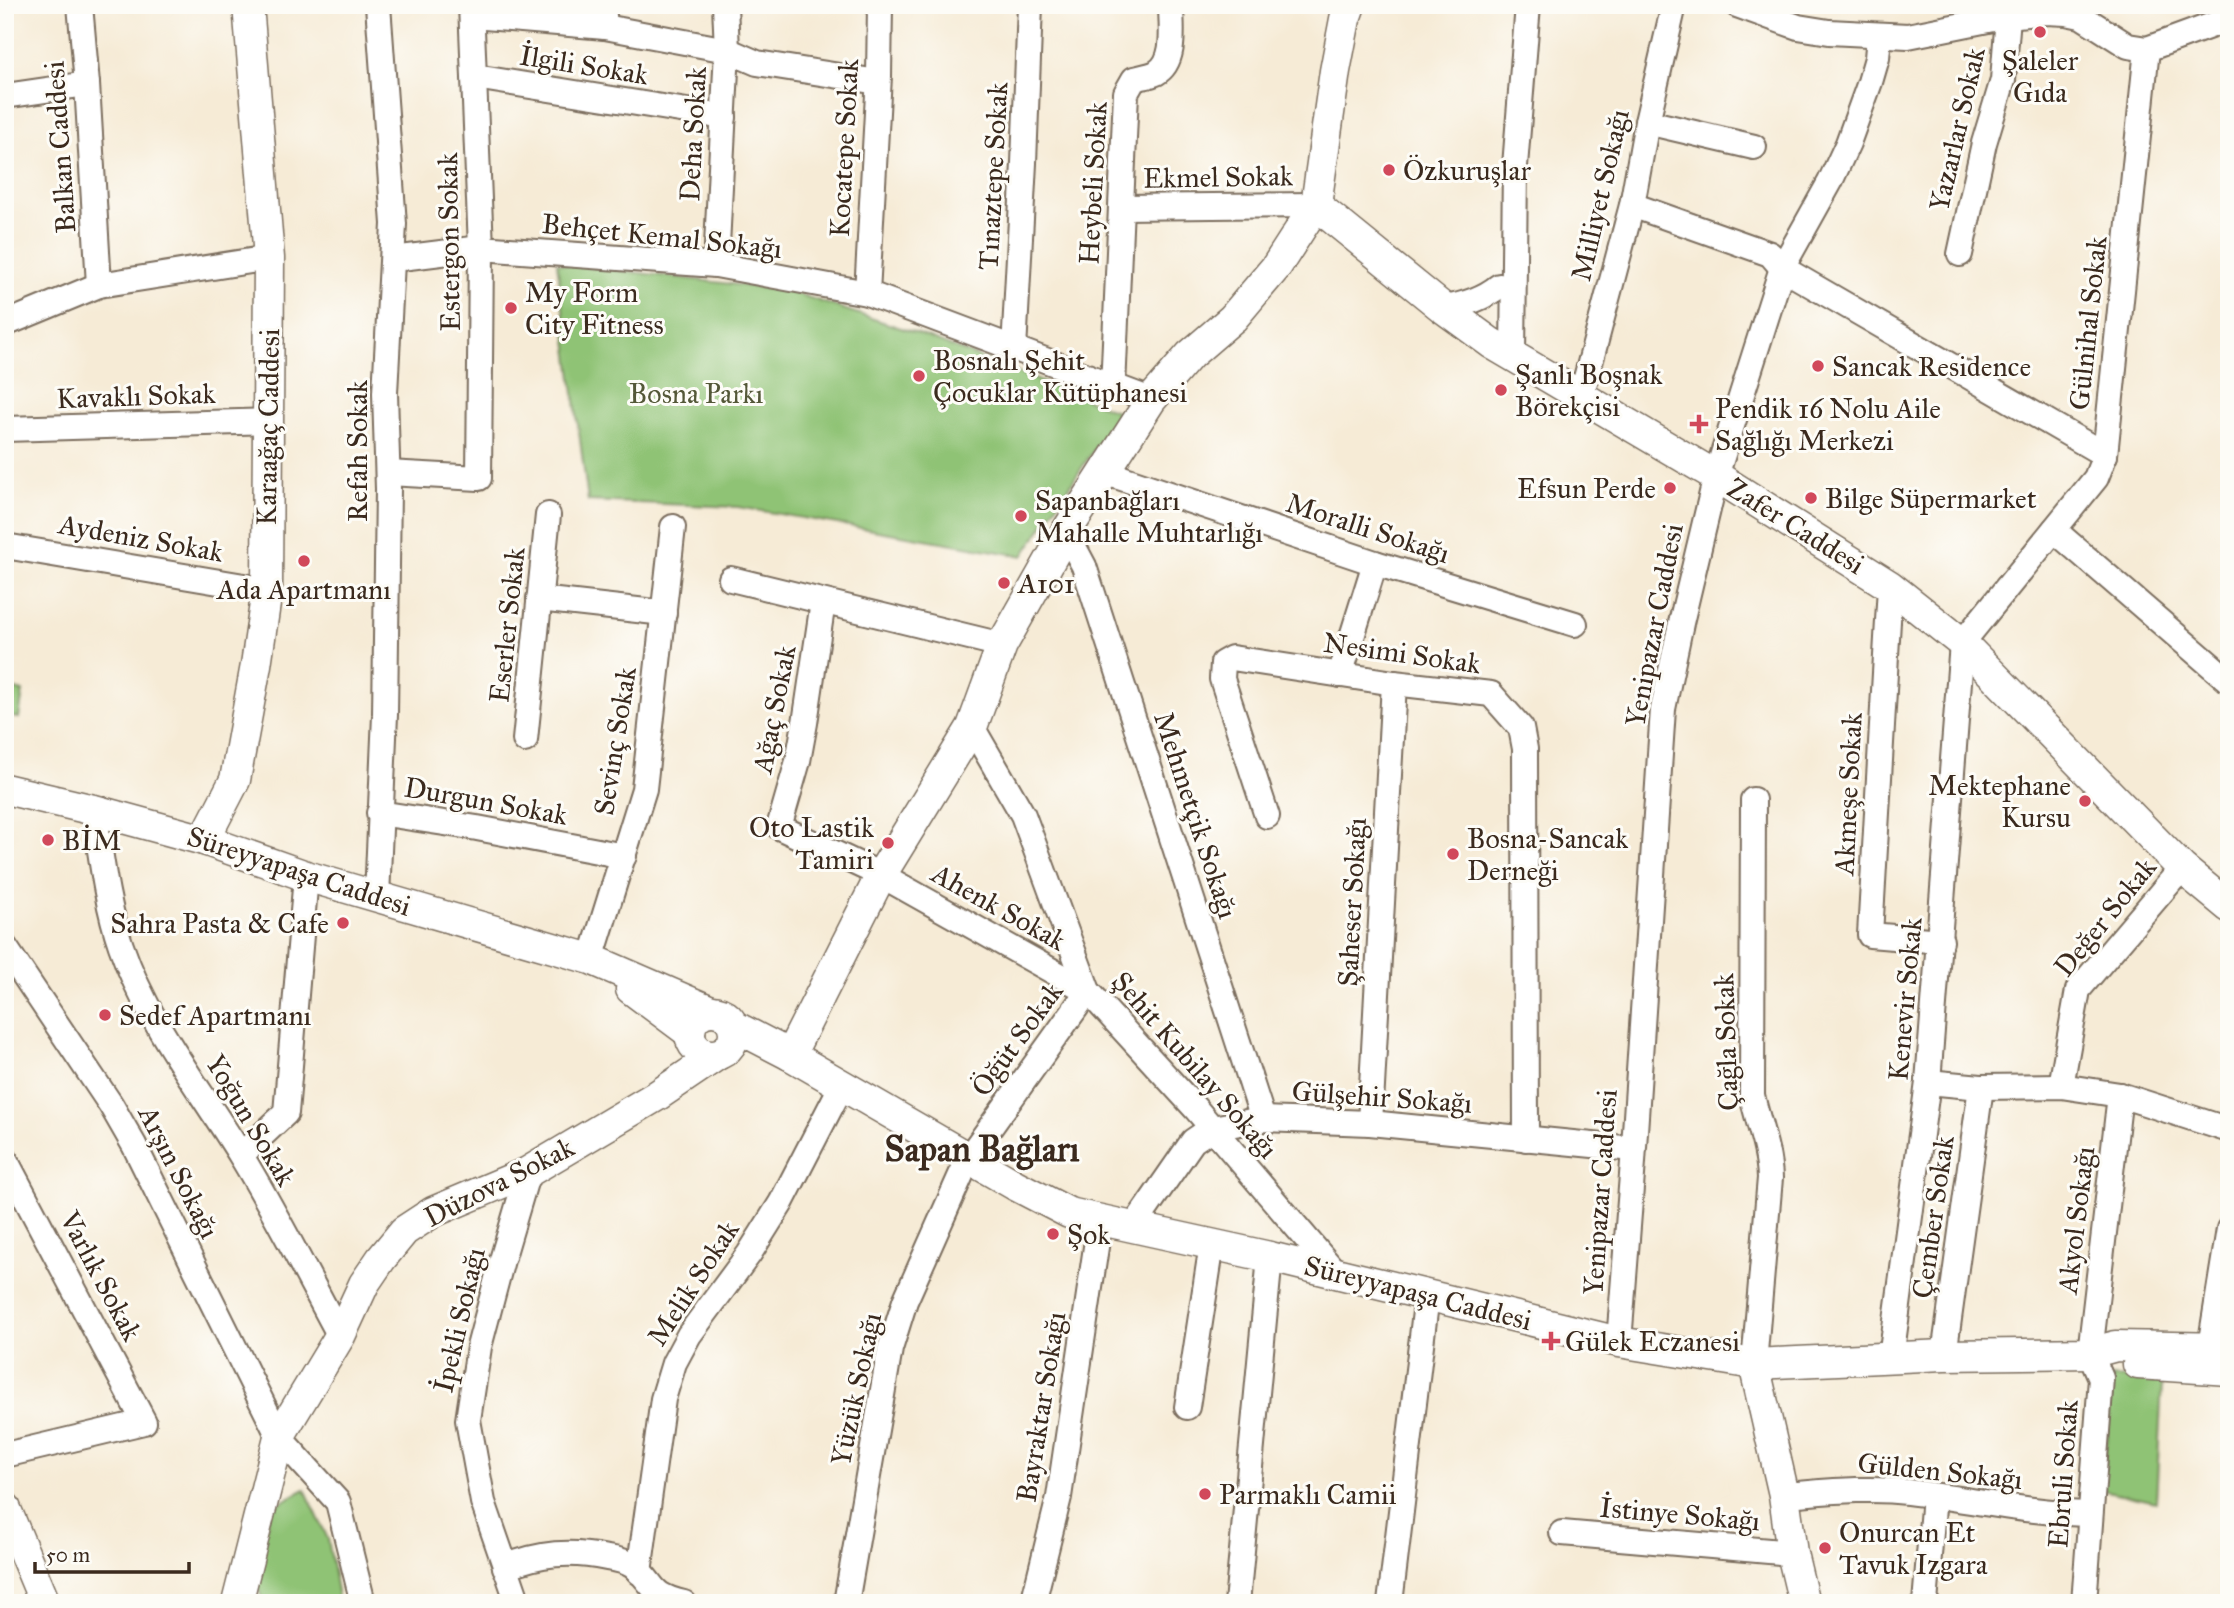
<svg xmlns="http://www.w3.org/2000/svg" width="2234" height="1608" viewBox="0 0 2234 1608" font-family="'IM FELL Great Primer',serif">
  <rect width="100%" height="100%" fill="#fdfcf7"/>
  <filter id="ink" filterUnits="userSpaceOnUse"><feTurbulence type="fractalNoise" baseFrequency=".0143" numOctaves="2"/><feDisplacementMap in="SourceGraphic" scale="14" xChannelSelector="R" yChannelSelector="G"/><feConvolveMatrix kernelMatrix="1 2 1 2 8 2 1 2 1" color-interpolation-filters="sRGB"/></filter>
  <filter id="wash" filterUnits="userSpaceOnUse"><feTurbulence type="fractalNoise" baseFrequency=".00686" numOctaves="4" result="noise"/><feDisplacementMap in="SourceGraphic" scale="28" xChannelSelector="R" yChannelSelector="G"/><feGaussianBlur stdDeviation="1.57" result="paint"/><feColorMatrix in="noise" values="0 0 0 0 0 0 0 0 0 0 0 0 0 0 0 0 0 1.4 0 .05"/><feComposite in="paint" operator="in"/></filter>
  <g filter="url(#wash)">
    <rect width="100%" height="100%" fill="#f6ebd6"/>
    <g fill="#8fc375" stroke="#65764a" stroke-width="2">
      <polygon points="557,263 789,291 919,334 1119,412 1023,556 738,507 588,501"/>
      <polygon points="5,688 23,691 19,718 5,716"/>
      <polygon points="2112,1377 2162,1382 2156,1502 2102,1490"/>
      <polygon points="305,1489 328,1539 339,1603 264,1603 256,1583 270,1508"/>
    </g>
  </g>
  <g filter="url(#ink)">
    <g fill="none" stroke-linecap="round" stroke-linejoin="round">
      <defs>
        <g id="minor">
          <polyline points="80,5 87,84 99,285"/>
          <polyline points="603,5 605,27"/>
          <polyline points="1737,5 1798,27 1829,32 1908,36 2008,16 2046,12 2066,13 2081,16 2128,46 2147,49"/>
          <polyline points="472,16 605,27 727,50 757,63 878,82"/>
          <polyline points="475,77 724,117"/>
          <polyline points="5,96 87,84"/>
          <polyline points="1647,122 1754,147"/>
          <polyline points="1632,205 1770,254 1782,268 2105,455"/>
          <polyline points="1122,207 1316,205"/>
          <polyline points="1960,254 1984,143 2003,80 2008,16"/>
          <polyline points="393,259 481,248 716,265 867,293 1151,400"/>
          <polyline points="716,265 727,50 725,5"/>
          <polyline points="867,293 879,76 880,5"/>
          <path d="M1443,308C1464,305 1483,299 1499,286"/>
          <polyline points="5,324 99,285 269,258"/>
          <polyline points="1014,350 1024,163 1030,5"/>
          <polyline points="1513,357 1515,166 1528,5"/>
          <path d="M1113,388L1126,93L1134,79C1141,77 1150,76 1156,73C1177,61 1171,26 1171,5"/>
          <polyline points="1581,397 1632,205 1647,122 1674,5"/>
          <polyline points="5,429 269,421"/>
          <polyline points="1104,472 1375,563 1575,624"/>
          <polyline points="388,473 479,478 481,248 471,5"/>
          <polyline points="2054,530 2229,681"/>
          <polyline points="1066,532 1084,566 1263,1119"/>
          <polyline points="5,546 267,590"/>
          <polyline points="731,579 1002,645"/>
          <polyline points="1890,586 1870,935 1941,941"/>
          <polyline points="539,599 664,613"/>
          <polyline points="823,602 805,723 798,761 779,827 881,875 1088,991 969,1157 905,1301 890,1349 846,1603"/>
          <polyline points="1340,675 1375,563"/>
          <polyline points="972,727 1023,815 1088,991 1196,1109 1335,1272"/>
          <polyline points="525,740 548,515"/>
          <path d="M1753,800L1752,1095C1758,1123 1769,1149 1770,1178L1754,1364"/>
          <path d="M94,810C101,855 106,903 121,946C147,1022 198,1086 240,1154C276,1213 307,1275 340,1336"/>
          <polyline points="379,813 477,828 624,856"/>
          <polyline points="1267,816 1222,679 1223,663 1232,658 1394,683 1491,694 1521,728 1525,749 1526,1139"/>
          <polyline points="377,897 385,715 388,489 385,393 394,224 378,5"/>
          <polyline points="5,947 111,1105 134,1145 279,1437 338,1502 363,1603"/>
          <polyline points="591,959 644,789 673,527"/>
          <polyline points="1928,1082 1981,1087 2061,1086 2120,1095 2229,1130"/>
          <polyline points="2061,1086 2078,990 2182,868"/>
          <polyline points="1370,1123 1394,683"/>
          <polyline points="241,1155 286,1113 306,876"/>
          <polyline points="5,1159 144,1422 5,1455"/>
          <polyline points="1134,1226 1193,1141 1212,1128 1263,1119 1370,1123 1633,1149"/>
          <polyline points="1619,1342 1633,1162 1663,709 1681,623 1716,476 1782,268 1830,182 1848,143 1870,82 1877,58 1879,35"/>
          <polyline points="2210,1347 2229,1229"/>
          <polyline points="1944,1355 1981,1087"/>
          <polyline points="1891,1358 1928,1082 1962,643 2096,478 2105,455 2147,49 2229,19"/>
          <polyline points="1187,1407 1212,1244"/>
          <path d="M1784,1495C1825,1492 1867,1487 1908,1492C1969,1499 2028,1513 2090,1514"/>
          <polyline points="1562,1533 1792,1553"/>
          <path d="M505,1567C540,1553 570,1550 607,1558C615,1559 626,1561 633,1566C658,1585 646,1594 684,1603"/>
          <polyline points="639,1572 663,1399 674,1363 689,1335 749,1254 781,1203 842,1085"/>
          <polyline points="518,1603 483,1502 468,1420 479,1347 502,1260 528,1172"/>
          <polyline points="1033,1603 1059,1497 1100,1220"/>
          <polyline points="1237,1603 1270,1257"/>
          <polyline points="1390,1603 1427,1295"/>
          <polyline points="1925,1603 1934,1496"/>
          <polyline points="2084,1603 2101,1378 2090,1353 2120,1095"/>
        </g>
        <g id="tertiary">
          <polyline points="1316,205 1443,308 1491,343 1716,476 1890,586 1962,643 2182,868 2229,907"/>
          <polyline points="5,789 94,810 204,840 306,876 591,959 711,1011"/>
          <polyline points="204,840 235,780 256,665 267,590 269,258 248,5"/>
          <polyline points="631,989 690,1033"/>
          <circle cx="712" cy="1033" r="22"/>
          <polyline points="734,1026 790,1055 1015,1185 1069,1213 1270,1257 1619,1342 1754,1364 1944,1355 2090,1353 2116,1346 2229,1348"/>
          <polyline points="790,1055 881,875 972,727 1002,645 1066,532 1151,400 1190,355 1233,318 1276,267 1316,205 1335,71 1345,19 1350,5"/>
          <polyline points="1754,1364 1784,1495 1792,1553 1804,1603"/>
          <polyline points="2138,1364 2229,1370"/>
          <polyline points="5,1507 45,1603"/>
          <polyline points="237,1603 279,1437 340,1336 364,1284 381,1259 404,1231 433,1212 528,1172 658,1095 717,1055"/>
        </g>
      </defs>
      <use href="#minor" stroke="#7c6e5e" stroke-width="28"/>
      <use href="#tertiary" stroke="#7c6e5e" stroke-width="33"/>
      <use href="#minor" stroke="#fff" stroke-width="24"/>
      <use href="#tertiary" stroke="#fff" stroke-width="30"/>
    </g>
  </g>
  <g fill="#d1495b" stroke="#fdfcf7" stroke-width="2.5">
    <circle cx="2040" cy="32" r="7"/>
    <circle cx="1389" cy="170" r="7"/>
    <circle cx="511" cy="308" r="7"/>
    <circle cx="1818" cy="366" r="7"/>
    <circle cx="919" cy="376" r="7"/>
    <circle cx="1501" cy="390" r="7"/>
    <path d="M1695.5 413.5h7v7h7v7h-7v7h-7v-7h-7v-7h7z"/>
    <circle cx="1670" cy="488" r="7"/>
    <circle cx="1811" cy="498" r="7"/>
    <circle cx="1021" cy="516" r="7"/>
    <circle cx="304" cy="561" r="7"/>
    <circle cx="1004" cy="583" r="7"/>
    <circle cx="2085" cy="801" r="7"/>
    <circle cx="48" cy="840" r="7"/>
    <circle cx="888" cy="843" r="7"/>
    <circle cx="1453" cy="854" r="7"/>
    <circle cx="343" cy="923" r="7"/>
    <circle cx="105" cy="1015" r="7"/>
    <circle cx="1053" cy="1234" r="7"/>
    <path d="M1547.5 1330.5h7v7h7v7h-7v7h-7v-7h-7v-7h7z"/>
    <circle cx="1205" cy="1494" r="7"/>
    <circle cx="1825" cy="1548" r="7"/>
  </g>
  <g text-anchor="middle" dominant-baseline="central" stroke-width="6" stroke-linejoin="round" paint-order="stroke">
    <g font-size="28" fill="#3b2a1e" stroke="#fdfcf7" text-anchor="start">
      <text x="2040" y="60" text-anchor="middle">Şaleler<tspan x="2040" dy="32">Gıda</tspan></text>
      <text x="1403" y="170">Özkuruşlar</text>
      <text x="525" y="292">My Form<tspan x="525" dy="32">City Fitness</tspan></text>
      <text x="933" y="360">Bosnalı Şehit<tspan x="933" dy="32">Çocuklar Kütüphanesi</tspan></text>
      <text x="1832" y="366">Sancak Residence</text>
      <text x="1515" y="374">Şanlı Boşnak<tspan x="1515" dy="32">Börekçisi</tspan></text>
      <text x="1715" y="408">Pendik 16 Nolu Aile<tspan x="1715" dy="32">Sağlığı Merkezi</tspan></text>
      <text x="1656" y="488" text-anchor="end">Efsun Perde</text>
      <text x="1825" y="498">Bilge Süpermarket</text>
      <text x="1035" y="500">Sapanbağları<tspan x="1035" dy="32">Mahalle Muhtarlığı</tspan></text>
      <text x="1018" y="583">A101</text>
      <text x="304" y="589" text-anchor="middle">Ada Apartmanı</text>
      <text x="2071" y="785" text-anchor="end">Mektephane<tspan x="2071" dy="32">Kursu</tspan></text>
      <text x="874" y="827" text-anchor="end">Oto Lastik<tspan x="874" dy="32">Tamiri</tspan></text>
      <text x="1467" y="838">Bosna-Sancak<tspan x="1467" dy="32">Derneği</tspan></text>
      <text x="62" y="840">BİM</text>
      <text x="329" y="923" text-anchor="end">Sahra Pasta &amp; Cafe</text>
      <text x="119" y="1015">Sedef Apartmanı</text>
      <text x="1067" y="1234">Şok</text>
      <text x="1565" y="1341">Gülek Eczanesi</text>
      <text x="1219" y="1494">Parmaklı Camii</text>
      <text x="1839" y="1532">Onurcan Et<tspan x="1839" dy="32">Tavuk Izgara</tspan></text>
    </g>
    <g font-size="28" fill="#3b2a1e" stroke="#fdfcf7">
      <text transform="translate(584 65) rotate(9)">İlgili Sokak</text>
      <text transform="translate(1957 129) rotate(-77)">Yazarlar Sokak</text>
      <text transform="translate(693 134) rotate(-87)">Deha Sokak</text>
      <text transform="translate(60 147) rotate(-94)">Balkan Caddesi</text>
      <text transform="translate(844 148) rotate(-87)">Kocatepe Sokak</text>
      <text transform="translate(993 176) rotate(-87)">Tınaztepe Sokak</text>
      <text transform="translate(1218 177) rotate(-1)">Ekmel Sokak</text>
      <text transform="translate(1093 183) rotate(-87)">Heybeli Sokak</text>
      <text transform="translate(1600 195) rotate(-77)">Milliyet Sokağı</text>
      <text transform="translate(662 236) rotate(6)">Behçet Kemal Sokağı</text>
      <text transform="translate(449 242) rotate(-91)">Estergon Sokak</text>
      <text transform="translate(2088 323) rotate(-84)">Gülnihal Sokak</text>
      <text transform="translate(136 396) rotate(-2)">Kavaklı Sokak</text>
      <text transform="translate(268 427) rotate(-89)">Karaağaç Caddesi</text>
      <text transform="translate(357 451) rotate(-90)">Refah Sokak</text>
      <text transform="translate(1796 526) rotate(32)">Zafer Caddesi</text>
      <text transform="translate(1368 528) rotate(18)">Moralli Sokağı</text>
      <text transform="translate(141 538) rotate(10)">Aydeniz Sokak</text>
      <text transform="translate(507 625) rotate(-84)">Eserler Sokak</text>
      <text transform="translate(1654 625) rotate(-79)">Yenipazar Caddesi</text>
      <text transform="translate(1402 653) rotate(8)">Nesimi Sokak</text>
      <text transform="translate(774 709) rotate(-79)">Ağaç Sokak</text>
      <text transform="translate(615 741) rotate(-81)">Sevinç Sokak</text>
      <text transform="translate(1848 794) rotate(-87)">Akmeşe Sokak</text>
      <text transform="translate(486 801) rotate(10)">Durgun Sokak</text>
      <text transform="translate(1196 815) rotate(72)">Mehmetçik Sokağı</text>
      <text transform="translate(299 871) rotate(18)">Süreyyapaşa Caddesi</text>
      <text transform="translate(1352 902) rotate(-87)">Şaheser Sokağı</text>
      <text transform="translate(999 907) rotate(29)">Ahenk Sokak</text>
      <text transform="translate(2105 917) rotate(-51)">Değer Sokak</text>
      <text transform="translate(1905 999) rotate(-85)">Kenevir Sokak</text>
      <text transform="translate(1017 1039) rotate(-54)">Öğüt Sokak</text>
      <text transform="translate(1726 1042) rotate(-92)">Çağla Sokak</text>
      <text transform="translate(1195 1065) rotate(49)">Şehit Kubilay Sokağı</text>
      <text transform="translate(1382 1097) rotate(4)">Gülşehir Sokağı</text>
      <text transform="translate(251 1120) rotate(59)">Yoğun Sokak</text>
      <text transform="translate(179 1172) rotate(63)">Arşın Sokağı</text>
      <text transform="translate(499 1182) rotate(-27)">Düzova Sokak</text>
      <text transform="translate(1600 1192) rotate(-86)">Yenipazar Caddesi</text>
      <text transform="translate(1933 1217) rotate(-82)">Çember Sokak</text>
      <text transform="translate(2076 1220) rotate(-83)">Akyol Sokağı</text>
      <text transform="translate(101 1276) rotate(62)">Varlık Sokak</text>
      <text transform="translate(693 1283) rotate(-57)">Melik Sokak</text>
      <text transform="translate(1418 1293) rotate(14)">Süreyyapaşa Caddesi</text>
      <text transform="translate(459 1320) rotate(-77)">İpekli Sokağı</text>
      <text transform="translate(856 1389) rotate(-78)">Yüzük Sokağı</text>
      <text transform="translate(1041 1407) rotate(-81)">Bayraktar Sokağı</text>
      <text transform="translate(1940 1471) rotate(6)">Gülden Sokağı</text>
      <text transform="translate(2063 1474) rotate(-86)">Ebruli Sokak</text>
      <text transform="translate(1680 1514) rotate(5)">İstinye Sokağı</text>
    </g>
    <g font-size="28" fill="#545838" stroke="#fdfcf7">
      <text x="696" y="393">Bosna Parkı</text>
    </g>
    <g font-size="35" font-weight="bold" fill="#3b2a1e" stroke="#fdfcf7">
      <text x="982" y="1149">Sapan Bağları</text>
    </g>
  </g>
  <rect width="2234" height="1608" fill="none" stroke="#fdfcf7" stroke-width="28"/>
  <path d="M35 1562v10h154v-10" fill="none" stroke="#3b2a1e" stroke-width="3.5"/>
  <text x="46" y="1562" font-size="21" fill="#3b2a1e" stroke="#fdfcf7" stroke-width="5" paint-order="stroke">50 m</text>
</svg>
